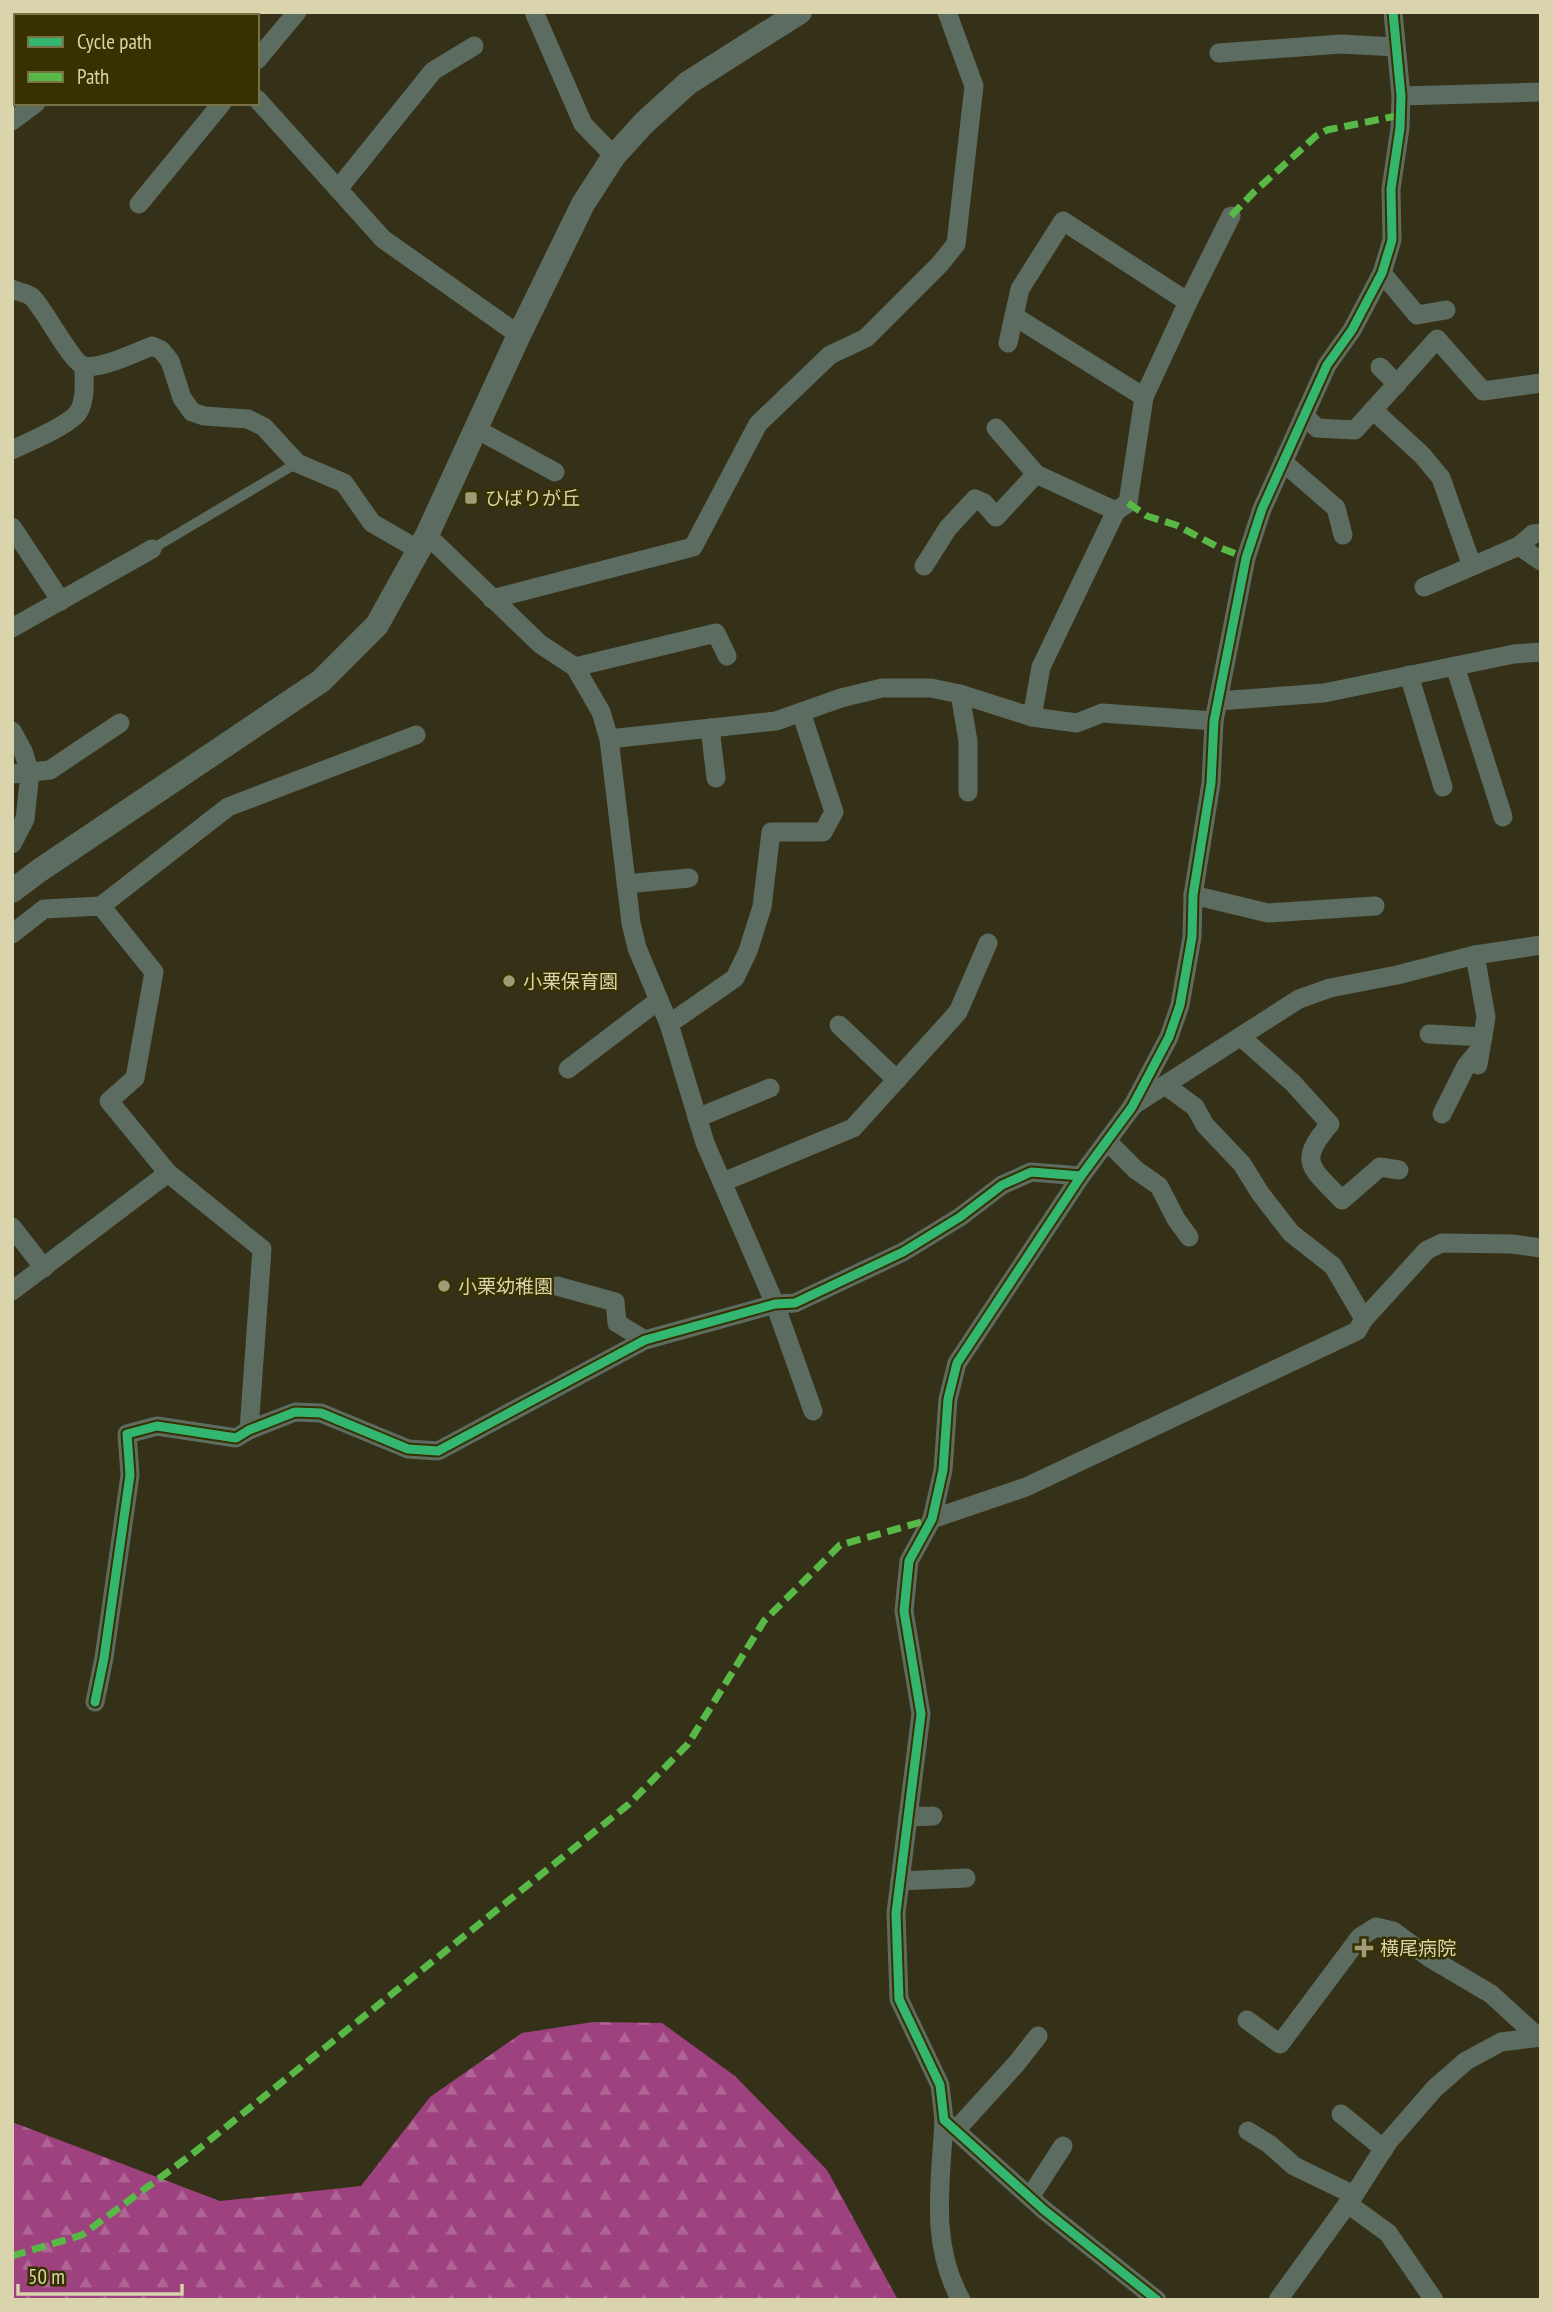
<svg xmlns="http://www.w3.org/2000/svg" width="1553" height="2312" viewBox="0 0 1553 2312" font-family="'PT Sans Narrow','Noto Sans JP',sans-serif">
  <defs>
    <pattern id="forest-firs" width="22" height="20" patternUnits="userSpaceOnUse" patternTransform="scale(1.75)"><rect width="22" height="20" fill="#9e427f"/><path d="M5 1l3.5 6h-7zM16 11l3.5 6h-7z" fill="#af6594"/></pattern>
  </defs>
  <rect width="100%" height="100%" fill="#343118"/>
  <polygon fill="url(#forest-firs)" points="593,2022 662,2023 735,2076 827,2170 898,2300 12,2300 12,2122 220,2201 361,2186 430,2097 522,2033"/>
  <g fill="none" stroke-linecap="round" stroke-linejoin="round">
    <polyline stroke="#5d6c60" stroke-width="10" points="152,549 297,463"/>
    <g stroke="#5d6c60" stroke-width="19">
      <polyline points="177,12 180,16"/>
      <polyline points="534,12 583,124 614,156"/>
      <polyline points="110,16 113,12"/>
      <polyline points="1219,53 1341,44 1396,47"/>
      <polyline points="257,60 297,12"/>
      <polyline points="1401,96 1541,92"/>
      <polyline points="257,99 383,239 519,335"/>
      <polyline points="12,121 36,103"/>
      <polyline points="338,189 433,71 474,46"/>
      <polyline points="139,204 222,103"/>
      <polyline points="1382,273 1417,315 1446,310"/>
      <path d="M12,289C18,292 27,293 32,297C45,310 72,363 84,366C100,370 137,352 152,346L161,350L170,361L182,398L192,412L204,416L248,419L264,427L297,463L344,483L372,523L419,550"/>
      <polyline points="1008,343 1014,316"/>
      <polyline points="1380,367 1397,384"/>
      <polyline points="1144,397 1014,316 1020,289 1063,221 1188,302"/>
      <polyline points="1373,410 1422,455 1441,478 1472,566"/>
      <polyline points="1304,415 1317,428 1355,430 1437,339 1483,391 1541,383"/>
      <polyline points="996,428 1036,474 1116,511"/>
      <polyline points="476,429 555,472"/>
      <path d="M12,450C28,442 71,425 79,411C86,398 84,380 84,366"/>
      <polyline points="1283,462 1336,508 1343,535"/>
      <polyline points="12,527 61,601"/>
      <polyline points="427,535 540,644 575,667 601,712 609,739 631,923 637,948 669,1024 705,1143 775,1304 813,1411"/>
      <polyline points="1519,546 1533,534 1541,533"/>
      <polyline points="924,566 948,528 975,499 984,503 996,517 1036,474"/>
      <polyline points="1424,587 1519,546 1541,561"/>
      <polyline points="492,599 693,547 758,424 830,355 866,338 940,264 956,244 974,86 947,12"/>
      <polyline points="12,628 152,549"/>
      <polyline points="1455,666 1503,817"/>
      <polyline points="575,667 716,633 727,656"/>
      <polyline points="1409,675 1443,787"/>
      <polyline points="960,694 968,741 968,792"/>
      <polyline points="1218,701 1324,693 1514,654 1541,652"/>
      <polyline points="1032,717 1041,667 1116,511 1128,503 1144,397 1188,302 1231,216"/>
      <polyline points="710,728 716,778"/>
      <polyline points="12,731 23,751 30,773 25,819 12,844"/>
      <polyline points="609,739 776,721 841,698 882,688 931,688 960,694 1032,717 1077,723 1102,713 1214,721"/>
      <polyline points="12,774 50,770 120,723"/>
      <polyline points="626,884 689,878"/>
      <polyline points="1193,895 1268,913 1375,906"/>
      <polyline points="101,906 228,807 416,735"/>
      <polyline points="12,934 44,909 101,906 154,972 135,1078 109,1101 168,1173"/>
      <polyline points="1475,955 1486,1017 1478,1065"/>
      <polyline points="669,1024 735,978 748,951 762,907 771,832 823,832 834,812 801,712"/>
      <polyline points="839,1025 897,1080"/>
      <polyline points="1429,1034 1483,1037"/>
      <path d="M1241,1037L1293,1083L1330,1124C1296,1163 1312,1168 1342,1200L1380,1167L1399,1170"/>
      <polyline points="568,1069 659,1000"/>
      <polyline points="1165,1085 1195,1107 1205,1125 1242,1164 1260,1193 1291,1233 1333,1266 1364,1319"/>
      <polyline points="1132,1106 1299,999 1330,988 1397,975 1475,955 1541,945"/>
      <polyline points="1442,1114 1466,1066 1480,1049"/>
      <polyline points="697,1118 770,1088"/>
      <polyline points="1107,1141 1136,1170 1159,1186 1176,1219 1189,1237"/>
      <polyline points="723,1182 853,1128 958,1012 988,943"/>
      <polyline points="12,1227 44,1268"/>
      <polyline points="557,1286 615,1302 617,1323 645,1340"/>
      <polyline points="12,1291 168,1173 262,1249 249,1430"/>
      <polyline points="932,1519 1026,1487 1357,1331 1364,1319 1427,1250 1442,1243 1512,1244 1541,1248"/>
      <polyline points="95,1702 104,1658 130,1475 127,1434 157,1426 236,1438 249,1430 295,1412 321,1413 408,1449 438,1451 645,1340 775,1304 795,1303 903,1252 960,1217 1002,1185 1031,1172 1081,1176"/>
      <polyline points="908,1817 933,1816"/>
      <polyline points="900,1881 966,1878"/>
      <polyline points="1247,2020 1280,2044 1360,1937 1376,1927 1393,1931 1430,1958 1491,1994 1538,2037"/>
      <polyline points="1341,2114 1384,2149"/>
      <path d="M944,2120C941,2182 929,2243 961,2300"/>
      <polyline points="956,2130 1017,2063 1038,2036"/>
      <polyline points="1248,2131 1269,2144 1294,2166 1354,2195"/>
      <polyline points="1030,2197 1063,2146"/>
      <polyline points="1348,2204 1388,2233 1434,2300"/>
      <polyline points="1157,2300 1044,2210 944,2120 940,2085 899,1999 896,1913 921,1714 904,1611 909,1561 932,1519 943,1470 948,1399 957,1363 1081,1176 1132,1107 1169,1037 1180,1005 1192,937 1193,895 1211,783 1214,721 1246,558 1262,509 1327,365 1352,330 1382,273 1392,240 1391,189 1400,128 1401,96 1393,12"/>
      <polyline points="1278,2300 1354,2195 1388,2142 1435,2088 1466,2061 1501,2042 1541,2037"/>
    </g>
    <polyline stroke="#5d6c60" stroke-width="24" points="12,891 40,870 321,681 377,625 427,535 519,335 583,204 614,156 644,123 688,83 800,12"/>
    <g stroke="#58b947" stroke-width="7" stroke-dasharray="14 7" stroke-linecap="butt">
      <polyline points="1231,216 1254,192 1316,136 1327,130 1401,115"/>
      <polyline points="1128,503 1147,516 1176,525 1216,546 1246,558"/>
      <polyline points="12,2256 82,2235 191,2155 629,1804 688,1744 764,1621 840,1545 932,1519"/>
    </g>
    <defs>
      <g id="cycleway">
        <polyline points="95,1702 104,1658 130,1475 127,1434 157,1426 236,1438 249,1430 295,1412 321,1413 408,1449 438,1451 645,1340 775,1304 795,1303 903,1252 960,1217 1002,1185 1031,1172 1081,1176"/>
        <polyline points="1157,2300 1044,2210 944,2120 940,2085 899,1999 896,1913 921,1714 904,1611 909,1561 932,1519 943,1470 948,1399 957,1363 1081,1176 1132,1107 1169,1037 1180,1005 1192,937 1193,895 1211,783 1214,721 1246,558 1262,509 1327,365 1352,330 1382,273 1392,240 1391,189 1400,128 1401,96 1393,12"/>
      </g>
    </defs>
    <use href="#cycleway" stroke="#373000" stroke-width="13"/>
    <use href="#cycleway" stroke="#33b770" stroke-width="9"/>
  </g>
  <g fill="#9f9b78" stroke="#373000" stroke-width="2.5">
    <rect x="464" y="491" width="14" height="14" rx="3.5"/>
    <circle cx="509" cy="981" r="7"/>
    <circle cx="444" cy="1286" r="7"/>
    <path d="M1360.5 1937.5h7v7h7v7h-7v7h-7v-7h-7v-7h7z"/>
  </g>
  <g text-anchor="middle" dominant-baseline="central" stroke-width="5" stroke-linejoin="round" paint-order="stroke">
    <g font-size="19" fill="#d9d4ab" stroke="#373000" text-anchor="start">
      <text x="485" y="498">ひばりが丘</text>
      <text x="523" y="981">小栗保育園</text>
      <text x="458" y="1286">小栗幼稚園</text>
      <text x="1380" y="1948">横尾病院</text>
    </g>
  </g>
  <rect width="1553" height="2312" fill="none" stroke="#d9d4ab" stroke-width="28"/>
  <rect x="14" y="14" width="245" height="91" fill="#373000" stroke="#787244" stroke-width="2"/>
  <rect x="28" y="37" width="35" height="10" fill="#33b770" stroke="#787244" stroke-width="2"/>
  <text x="77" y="49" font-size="21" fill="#d9d4ab">Cycle path</text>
  <rect x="28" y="72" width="35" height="10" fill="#58b947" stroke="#787244" stroke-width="2"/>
  <text x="77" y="84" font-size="21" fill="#d9d4ab">Path</text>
  <path d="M18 2284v10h164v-10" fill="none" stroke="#d9d4ab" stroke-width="3.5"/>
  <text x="28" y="2284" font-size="21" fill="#d9d4ab" stroke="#373000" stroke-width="5" paint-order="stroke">50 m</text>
</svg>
